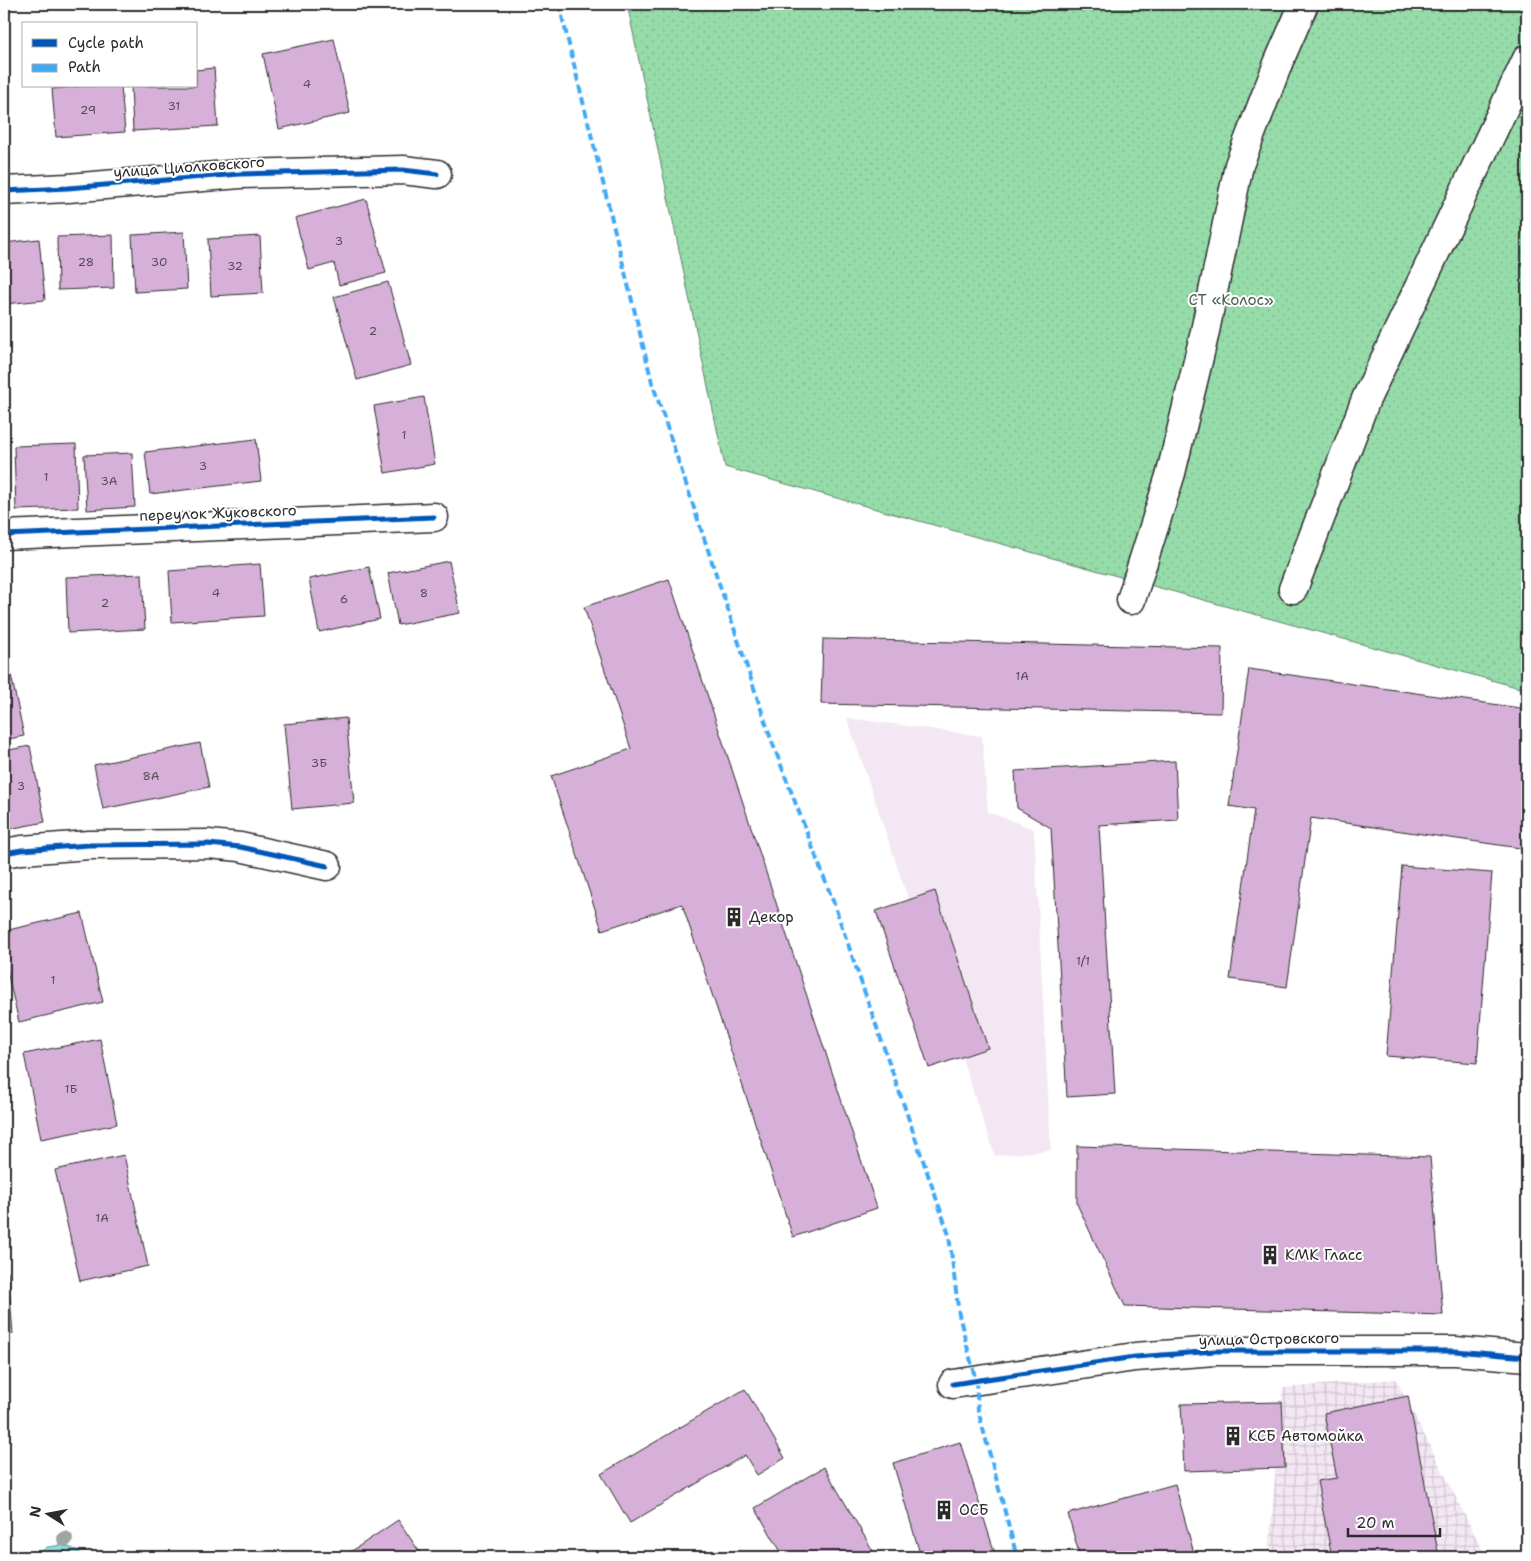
<svg xmlns="http://www.w3.org/2000/svg" width="1531" height="1561" viewBox="0 0 1531 1561" font-family="'Shantell Sans',sans-serif">
  <defs>
    <pattern id="industrial-grid" width="8" height="8" patternUnits="userSpaceOnUse" patternTransform="scale(1.25)"><rect width="8" height="8" fill="#f3e7f3"/><path d="M0 4h8M4 0v8" fill="none" stroke="#d0c6d0"/></pattern>
    <pattern id="grass-dots" width="8" height="8" patternUnits="userSpaceOnUse" patternTransform="scale(1.25)"><rect width="8" height="8" fill="#96dcaa"/><path d="M2 2h.1M6 6h.1" fill="none" stroke="#81bd92" stroke-width="1.8" stroke-linecap="round"/></pattern>
  </defs>
  <rect width="100%" height="100%" fill="#fff"/>
  <filter id="ink" filterUnits="userSpaceOnUse"><feTurbulence type="fractalNoise" baseFrequency=".02" numOctaves="2"/><feDisplacementMap in="SourceGraphic" scale="10" xChannelSelector="R" yChannelSelector="G"/><feConvolveMatrix kernelMatrix="1 2 1 2 8 2 1 2 1" color-interpolation-filters="sRGB"/></filter>
  <g filter="url(#ink)">
    <polygon fill="#f3e7f3" points="847,718 982,736 988,812 1034,829 1051,1150 995,1156"/>
    <polygon fill="url(#industrial-grid)" points="1396,1379 1484,1553 1527,1557 1268,1557 1283,1388"/>
    <polygon fill="url(#grass-dots)" stroke="#60846a" points="627,4 1527,4 1527,690 725,467"/>
    <polygon fill="#8cdde3" stroke="#659699" points="63,1545 79,1551 81,1557 35,1557 47,1547"/>
    <g fill="#d6b0d8" stroke="#2b2b2b">
      <polygon points="334,39 350,113 279,129 263,54"/>
      <polygon points="214,68 218,126 133,131 131,86 196,86 196,70"/>
      <polygon points="121,86 125,132 56,137 52,89 84,86"/>
      <polygon points="366,199 386,273 339,285 334,263 309,270 295,218"/>
      <polygon points="184,232 187,289 135,292 132,235"/>
      <polygon points="113,235 114,288 58,290 57,237"/>
      <polygon points="260,236 263,293 211,296 208,239"/>
      <polygon points="39,239 45,300 4,304 4,243"/>
      <polygon points="388,282 411,365 357,380 334,297"/>
      <polygon points="424,397 435,464 385,473 374,406"/>
      <polygon points="256,439 261,481 150,494 145,452"/>
      <polygon points="76,444 78,508 16,510 14,446"/>
      <polygon points="132,453 135,507 87,510 84,455"/>
      <polygon points="449,561 460,613 398,625 388,573"/>
      <polygon points="260,564 264,616 172,622 169,571"/>
      <polygon points="369,567 380,619 319,632 309,579"/>
      <polygon points="142,574 145,629 68,633 66,577"/>
      <polygon points="669,579 877,1208 793,1237 682,904 602,930 551,776 631,749 584,607"/>
      <polygon points="823,639 1222,648 1221,713 821,704"/>
      <polygon points="1249,669 1527,709 1527,849 1311,818 1287,987 1230,979 1254,810 1229,806"/>
      <polygon points="10,670 24,736 4,740 4,671"/>
      <polygon points="346,718 354,803 292,809 284,724"/>
      <polygon points="200,743 209,787 103,809 94,765"/>
      <polygon points="30,746 45,822 4,830 4,751"/>
      <polygon points="1175,761 1178,820 1099,825 1115,1094 1067,1097 1051,828 1017,808 1015,771"/>
      <polygon points="1402,866 1492,873 1477,1063 1386,1056"/>
      <polygon points="935,891 988,1048 929,1068 876,911"/>
      <polygon points="82,913 103,1002 19,1022 4,959 4,931"/>
      <polygon points="100,1039 117,1124 41,1139 24,1054"/>
      <polygon points="1077,1146 1430,1157 1443,1315 1125,1306 1077,1204"/>
      <polygon points="124,1155 148,1266 80,1281 55,1170"/>
      <polygon points="8,1272 13,1334 4,1335 4,1273"/>
      <polygon points="745,1389 785,1458 757,1475 745,1455 630,1523 601,1474"/>
      <polygon points="1408,1396 1439,1557 1332,1557 1317,1481 1337,1478 1324,1413"/>
      <polygon points="1282,1402 1285,1468 1184,1471 1181,1404"/>
      <polygon points="960,1442 996,1557 921,1557 893,1463"/>
      <polygon points="824,1467 873,1551 862,1557 784,1557 755,1508"/>
      <polygon points="1175,1484 1195,1557 1080,1557 1068,1514"/>
      <polygon points="398,1520 423,1557 343,1557"/>
    </g>
    <g fill="none" stroke-linecap="round" stroke-linejoin="round">
      <defs>
        <g id="minor">
          <polyline points="4,191 68,188 240,174 403,170 437,174"/>
          <polyline points="4,535 434,517"/>
          <polyline points="1293,589 1366,399 1527,59"/>
          <polyline points="1131,600 1171,473 1204,336 1239,165 1279,61 1304,4"/>
          <polyline points="4,853 22,850 89,845 208,844 240,847 327,866"/>
          <polyline points="953,1384 1135,1357 1215,1351 1455,1351 1527,1357"/>
        </g>
      </defs>
      <use href="#minor" stroke="#2b2b2b" stroke-width="31"/>
      <use href="#minor" stroke="#fff" stroke-width="28"/>
      <polyline stroke="#3fa9f5" stroke-width="4" stroke-dasharray="8 4" stroke-linecap="butt" points="559,4 652,382 771,739 833,901 949,1235 959,1315 976,1381 978,1410 1017,1557"/>
      <defs>
        <g id="cycleway">
          <polyline points="4,191 68,188 240,174 403,170 437,174"/>
          <polyline points="4,535 434,517"/>
          <polyline points="4,853 22,850 89,845 208,844 240,847 327,866"/>
          <polyline points="953,1384 1135,1357 1215,1351 1455,1351 1527,1357"/>
        </g>
      </defs>
      <use href="#cycleway" stroke="#fff" stroke-width="8"/>
      <use href="#cycleway" stroke="#0057b8" stroke-width="5"/>
    </g>
    <circle fill="#9ca89f" cx="65" cy="1539" r="8"/>
  </g>
  <defs>
    <symbol id="building-bare" viewBox="-9 -9 18 18"><path d="M-4-6H4V6H1V3H-1V6H-4ZM-2.5-4.3h1.7v1.8h-1.7ZM.8-4.3h1.7v1.8H.8ZM-2.5-1h1.7V.8h-1.7ZM.8-1h1.7V.8H.8Z" fill="#2b2b2b" stroke="#fff" stroke-width="2.5" paint-order="stroke"/></symbol>
  </defs>
  <g fill-rule="evenodd">
    <use href="#building-bare" x="720" y="903" width="28" height="28"/>
    <use href="#building-bare" x="1256" y="1241" width="28" height="28"/>
    <use href="#building-bare" x="1219" y="1422" width="28" height="28"/>
    <use href="#building-bare" x="930" y="1496" width="28" height="28"/>
  </g>
  <g text-anchor="middle" dominant-baseline="central" stroke-width="4" stroke-linejoin="round" paint-order="stroke">
    <g font-size="12" fill="#564c56">
      <text x="307" y="84">4</text>
      <text x="174" y="106">31</text>
      <text x="88" y="110">29</text>
      <text x="339" y="241">3</text>
      <text x="86" y="262">28</text>
      <text x="159" y="262">30</text>
      <text x="235" y="266">32</text>
      <text x="373" y="331">2</text>
      <text x="404" y="435">1</text>
      <text x="203" y="466">3</text>
      <text x="46" y="477">1</text>
      <text x="109" y="481">3А</text>
      <text x="216" y="593">4</text>
      <text x="424" y="593">8</text>
      <text x="344" y="599">6</text>
      <text x="105" y="603">2</text>
      <text x="1022" y="676">1А</text>
      <text x="319" y="763">3Б</text>
      <text x="151" y="776">8А</text>
      <text x="21" y="786">3</text>
      <text x="1083" y="961">1/1</text>
      <text x="53" y="980">1</text>
      <text x="71" y="1089">1Б</text>
      <text x="102" y="1218">1А</text>
    </g>
    <g font-size="15" fill="#2b2b2b" stroke="#fff">
      <text transform="translate(189 167) rotate(-4)">улица Циолковского</text>
      <text transform="translate(218 513) rotate(-2)">переулок Жуковского</text>
      <text transform="translate(1269 1339) rotate(-1)">улица Островского</text>
    </g>
    <g font-size="15" fill="#4b6051" stroke="#fff">
      <text x="1231" y="300">СТ «Колос»</text>
    </g>
    <g font-size="15" fill="#2b2b2b" stroke="#fff" text-anchor="start">
      <text x="749" y="917">Декор</text>
      <text x="1285" y="1255">КМК Гласс</text>
      <text x="1248" y="1436">КСБ Автомойка</text>
      <text x="959" y="1510">ОСБ</text>
    </g>
  </g>
  <rect width="1531" height="1561" fill="none" stroke="#fff" stroke-width="20"/>
  <rect x="10" y="10" width="1511" height="1541" fill="none" stroke="#2b2b2b" stroke-width="2" filter="url(#ink)"/>
  <rect x="22" y="22" width="175" height="65" fill="#ffffff" stroke="#aaaaaa"/>
  <rect x="32" y="39" width="25" height="8" fill="#0057b8" stroke="#aaaaaa"/>
  <text x="68" y="48" font-size="15" fill="#2b2b2b">Cycle path</text>
  <rect x="32" y="64" width="25" height="8" fill="#3fa9f5" stroke="#aaaaaa"/>
  <text x="68" y="72" font-size="15" fill="#2b2b2b">Path</text>
  <g transform="translate(48 1514) rotate(281)" stroke="#ffffff" stroke-width="4" paint-order="stroke">
  <path d="M0-4L9 19L0 12L-9 19Z" fill="#2b2b2b"/>
  <text y="-8" font-size="14" font-weight="bold" text-anchor="middle" fill="#2b2b2b">N</text>
  </g>
  <path d="M1348 1528v8h92v-8" fill="none" stroke="#2b2b2b" stroke-width="2.5"/>
  <text x="1356" y="1528" font-size="15" fill="#2b2b2b" stroke="#ffffff" stroke-width="4" paint-order="stroke">20 m</text>
</svg>
